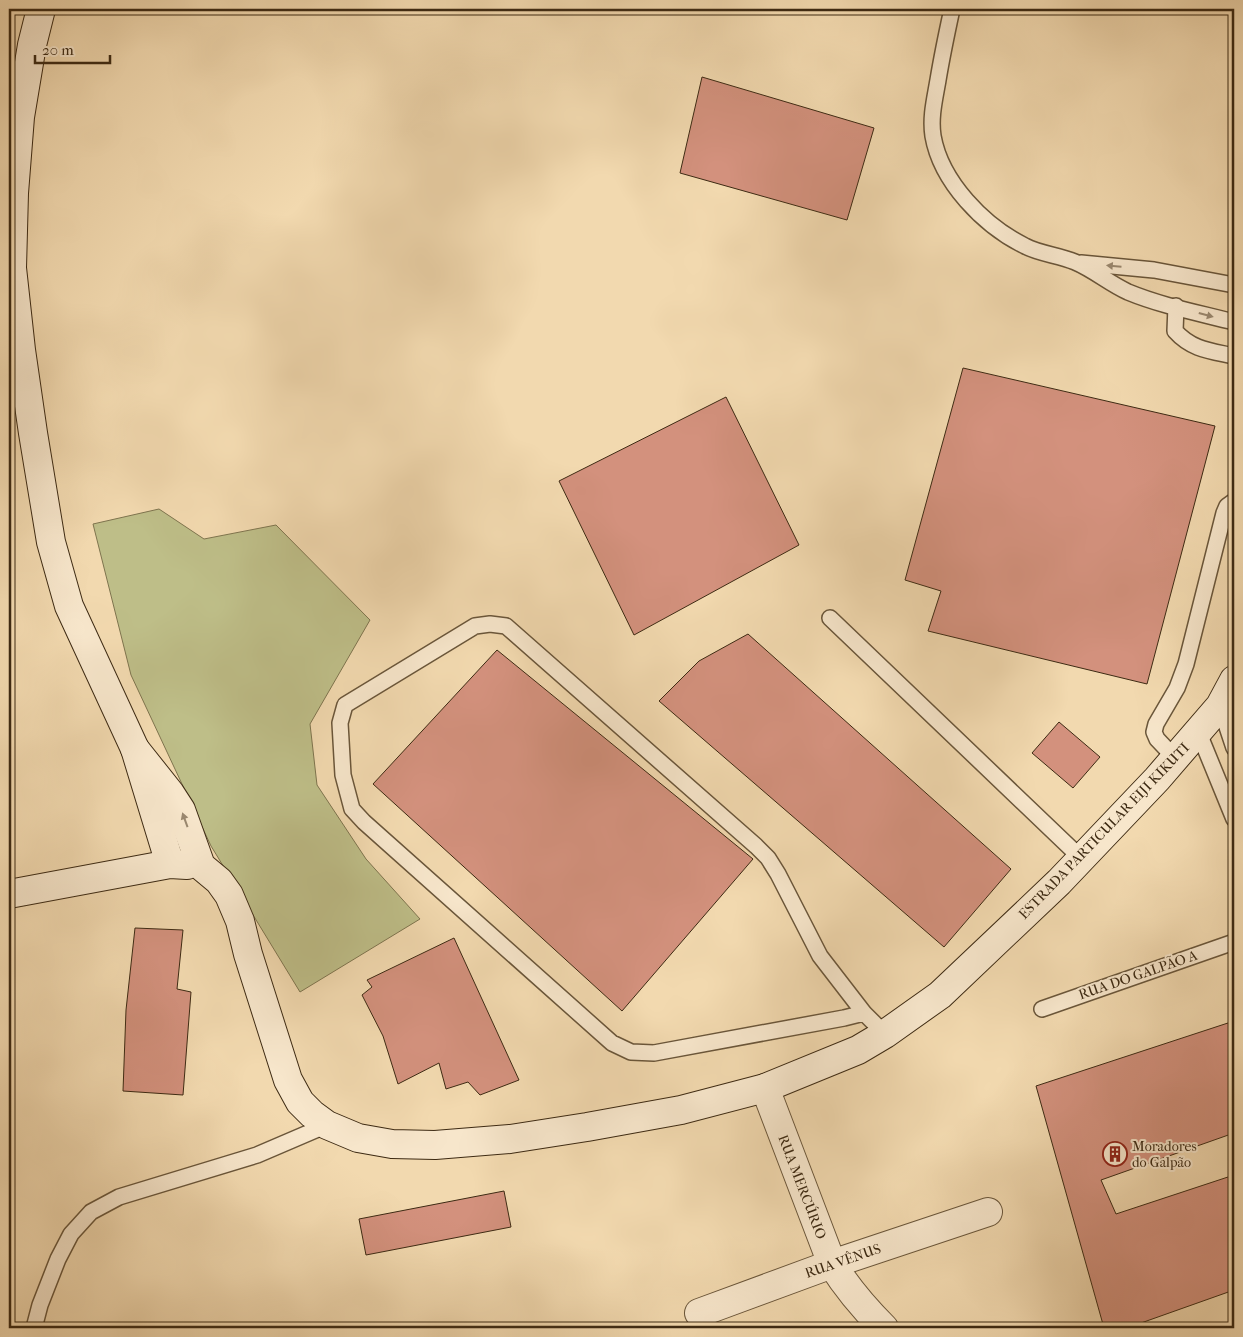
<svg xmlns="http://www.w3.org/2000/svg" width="1243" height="1337" viewBox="0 0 1243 1337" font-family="'IM FELL French Canon',serif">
  <rect width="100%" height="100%" fill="#f2d9af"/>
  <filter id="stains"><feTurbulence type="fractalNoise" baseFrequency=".004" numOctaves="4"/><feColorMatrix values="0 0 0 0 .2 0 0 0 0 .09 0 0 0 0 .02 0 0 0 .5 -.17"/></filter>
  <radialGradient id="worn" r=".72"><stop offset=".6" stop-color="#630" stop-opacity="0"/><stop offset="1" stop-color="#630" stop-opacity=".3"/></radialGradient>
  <polygon fill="#bebe88" stroke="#7e744e" points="159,509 204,539 276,525 370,620 310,724 317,785 366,859 420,919 300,992 211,846 131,675 93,524"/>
  <g fill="#d3917d" stroke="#3d2a13">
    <polygon points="702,77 874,128 847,220 680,173"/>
    <polygon points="963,368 1215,426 1147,684 928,631 941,591 905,580"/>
    <polygon points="726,397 799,545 634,635 559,481"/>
    <polygon points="748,634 1011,869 944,947 659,701 699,661"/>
    <polygon points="497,650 753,859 622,1011 373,784"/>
    <polygon points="1059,722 1100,757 1073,788 1032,753"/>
    <polygon points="135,928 183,930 177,989 191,992 183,1095 123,1091 126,1010"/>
    <polygon points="454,938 519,1080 480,1095 468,1082 446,1089 439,1063 398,1084 383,1036 362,995 372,987 367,980"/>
    <polygon points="1234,1021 1234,1133 1101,1180 1116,1214 1234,1175 1234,1290 1141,1323 1143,1328 1104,1328 1036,1086"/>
    <polygon points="504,1191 511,1227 366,1255 359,1219"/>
  </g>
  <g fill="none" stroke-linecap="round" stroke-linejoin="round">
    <defs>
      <g id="lane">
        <path d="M952,9C947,32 942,56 938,80C935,98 930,117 933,136C941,182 984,226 1025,246C1040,254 1059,255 1075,262C1094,270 1110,284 1128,292C1162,306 1199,313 1234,322"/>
        <polyline points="1081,263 1154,270 1234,285"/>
        <path d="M1176,306L1175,331C1192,350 1211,351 1234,356"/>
        <polyline points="830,618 1081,858"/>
        <polyline points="1220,706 1234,748"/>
        <polyline points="1198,731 1234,819"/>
        <polyline points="1175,758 1157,739 1154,732 1156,724 1177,688 1186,664 1224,513 1227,506 1234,501"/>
        <polyline points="1042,1009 1234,942"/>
        <polyline points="864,1013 844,1018 654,1053 631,1052 612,1043 364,822 352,809 343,775 340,723 345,705 475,626 490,624 506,626 756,846 768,858 778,874 820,956 864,1013 885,1034"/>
        <polyline points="34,1328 40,1305 58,1259 71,1234 91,1212 119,1197 257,1155 327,1125"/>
      </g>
      <g id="street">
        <path d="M765,1088L832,1264C847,1288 864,1308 884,1328"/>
        <polyline points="699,1313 832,1264 988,1212"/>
      </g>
      <g id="secondary">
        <polyline points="41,9 32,45 20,117 14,193 12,268 21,350 33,433 51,542 69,606 135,749 170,864"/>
        <polyline points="135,749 170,793 181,810 201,866 219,881 229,895 240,921 248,954 288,1080 300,1102 312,1114 327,1125 358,1138 392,1144 435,1145 510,1139 587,1127 681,1110 765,1088 858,1050 885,1034 940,995 1059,882 1157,779 1220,706 1234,680"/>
        <polyline points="9,894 170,864 187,865"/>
      </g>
    </defs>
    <use href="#lane" stroke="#6a563a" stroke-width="18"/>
    <use href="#street" stroke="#6a563a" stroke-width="30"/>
    <use href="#secondary" stroke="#3d2a13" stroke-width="30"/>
    <use href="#lane" stroke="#f7e6cb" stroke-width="15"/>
    <use href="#street" stroke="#f7e6cb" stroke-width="28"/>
    <use href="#secondary" stroke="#f7e6cb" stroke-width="28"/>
  </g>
  <defs><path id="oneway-solid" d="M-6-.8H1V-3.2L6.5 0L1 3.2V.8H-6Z" transform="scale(1.25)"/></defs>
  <g fill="#9a886f">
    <use href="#oneway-solid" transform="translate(1114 266) rotate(-175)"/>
    <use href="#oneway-solid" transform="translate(1206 315) rotate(15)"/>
    <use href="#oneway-solid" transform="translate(185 820) rotate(-110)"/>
  </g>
  <defs>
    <symbol id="building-ring" viewBox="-11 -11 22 22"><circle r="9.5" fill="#f7e6cb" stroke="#8f2418" stroke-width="1.5"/><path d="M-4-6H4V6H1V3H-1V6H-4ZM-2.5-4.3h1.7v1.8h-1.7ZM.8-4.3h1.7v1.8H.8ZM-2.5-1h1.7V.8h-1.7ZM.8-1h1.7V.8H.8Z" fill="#8f2418"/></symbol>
  </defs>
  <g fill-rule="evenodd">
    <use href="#building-ring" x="1101" y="1140" width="28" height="28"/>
  </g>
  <g text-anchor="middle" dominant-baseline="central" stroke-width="4" stroke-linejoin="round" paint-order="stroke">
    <g font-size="14" fill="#3d2a13" stroke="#f7e6cb">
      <text transform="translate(1104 831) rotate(-46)">ESTRADA PARTICULAR EIJI KIKUTI</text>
      <text transform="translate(1138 975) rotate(-19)">RUA DO GALPÃO A</text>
      <text transform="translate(802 1187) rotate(69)">RUA MERCÚRIO</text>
      <text transform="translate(843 1261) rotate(-19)">RUA VÊNUS</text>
    </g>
    <g font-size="14" fill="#3d2a13" stroke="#f7e6cb" text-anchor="start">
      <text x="1132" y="1146">Moradores<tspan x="1132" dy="16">do Galpão</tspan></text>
    </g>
  </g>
  <rect width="1243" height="1337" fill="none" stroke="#f2d9af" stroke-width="30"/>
  <rect x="10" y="10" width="1223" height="1317" fill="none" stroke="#3d2a13" stroke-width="2.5"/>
  <rect x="15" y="15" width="1213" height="1307" fill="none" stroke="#3d2a13"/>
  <path d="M35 55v8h75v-8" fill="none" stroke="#3d2a13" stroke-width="2.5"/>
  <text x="42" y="55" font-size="15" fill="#3d2a13" stroke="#f7e6cb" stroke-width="4" paint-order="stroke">20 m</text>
  <rect width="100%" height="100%" filter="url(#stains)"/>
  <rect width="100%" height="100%" fill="url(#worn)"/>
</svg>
